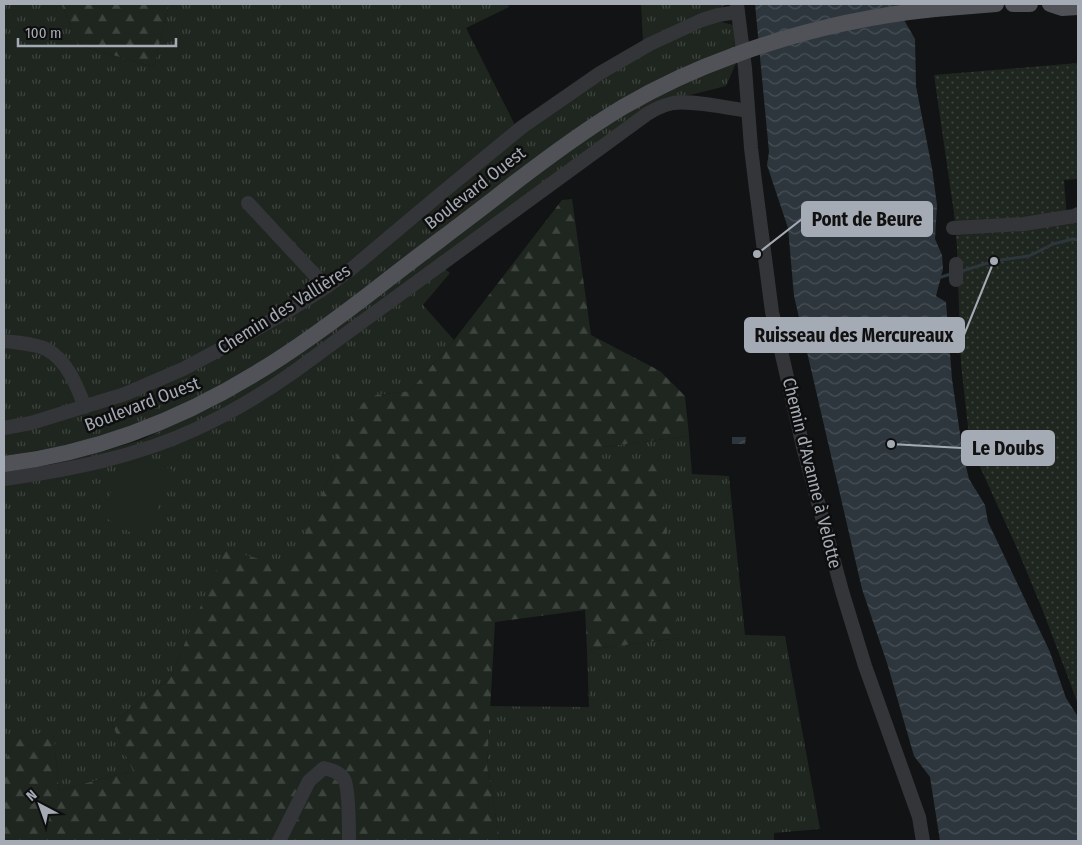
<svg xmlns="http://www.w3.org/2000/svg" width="1082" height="845" viewBox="0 0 1082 845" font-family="'Fira Sans Condensed',sans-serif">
  <defs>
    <pattern id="grass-tufts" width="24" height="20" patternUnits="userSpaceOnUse" patternTransform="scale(1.25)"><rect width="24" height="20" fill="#1f261f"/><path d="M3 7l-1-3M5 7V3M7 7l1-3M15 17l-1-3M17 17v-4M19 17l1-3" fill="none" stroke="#3d433d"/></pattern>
    <pattern id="forest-firs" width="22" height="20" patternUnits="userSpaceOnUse" patternTransform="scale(1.25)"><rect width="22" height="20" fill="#1f261f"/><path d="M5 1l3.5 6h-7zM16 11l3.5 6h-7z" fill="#3d433d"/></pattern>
    <pattern id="garden-dots" width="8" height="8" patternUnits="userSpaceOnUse" patternTransform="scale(1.25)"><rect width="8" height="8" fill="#1f261f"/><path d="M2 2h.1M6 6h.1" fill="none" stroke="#3d433d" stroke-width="1.8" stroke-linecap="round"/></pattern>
    <pattern id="water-waves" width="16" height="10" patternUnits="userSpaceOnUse" patternTransform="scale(1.25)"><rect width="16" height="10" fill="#2d363c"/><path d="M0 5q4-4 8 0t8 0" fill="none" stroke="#485056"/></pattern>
  </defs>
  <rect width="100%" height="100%" fill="#121314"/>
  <g fill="url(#grass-tufts)">
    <polygon points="4,4 62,4 78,45 154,67 169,4 508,4 509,7 466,28 515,125 320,285 232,337 137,384 57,412 4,422"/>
    <polygon points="641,4 728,4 643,42"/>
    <polygon points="714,20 733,25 735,48 672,73 310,329 258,364 202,396 137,424 70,445 4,456 4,433 238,345 522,133 614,69"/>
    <polygon points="737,61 726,86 658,103 264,388 195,426 124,451 4,476 4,471 45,466 94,454 141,440 210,408 262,379 554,161 602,128 671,88"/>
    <polygon points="444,268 450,273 423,305 454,340 410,391 376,395 356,408 328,479 290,569 225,550 170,678 112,724 133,771 59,790 53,731 18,738 4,762 4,484 218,424"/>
    <polygon points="689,436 692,474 729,476 745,635 785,636 820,829 774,833 774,841 500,841 487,766 490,706 589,707 587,650 679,638 601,464 602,447"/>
  </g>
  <g fill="url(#forest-firs)">
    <polygon points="62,4 169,4 154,67 78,45"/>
    <polygon points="572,199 591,335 660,371 685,396 689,436 602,447 602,464 659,462 679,638 587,650 585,610 495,622 487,766 500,841 4,841 4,762 18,738 53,730 59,790 133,771 112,724 170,678 225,549 290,568 328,479 356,407 376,395 410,391 454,340 562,200"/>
  </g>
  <polygon fill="#1f261f" points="146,458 172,470 146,541 104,517 118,467"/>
  <polygon fill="url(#garden-dots)" points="1078,63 1078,179 1064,180 1067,219 1078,215 1078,704 1043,611 1016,546 970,445 961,364 957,247 954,213 934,75"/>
  <g fill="url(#water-waves)">
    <polygon points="755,4 903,4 904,20 915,39 916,86 932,168 937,205 935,239 942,255 943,269 936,296 946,302 952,379 963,454 969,479 985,505 988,522 1050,652 1066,698 1078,717 1078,841 940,841 930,777 914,756 887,663 862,589 794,296 788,228 767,165 769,152"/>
    <polygon points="732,437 746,437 745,444 732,444"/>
  </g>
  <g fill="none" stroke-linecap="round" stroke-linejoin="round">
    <g stroke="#2d363c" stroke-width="3">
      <polyline points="959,272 994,261 1029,256 1053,244 1073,239 1078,240"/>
      <polyline points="938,278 951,274"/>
    </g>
    <g stroke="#343539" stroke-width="14">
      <polyline points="737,4 745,68 751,148 756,189 772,312 782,355 803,447 842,591 865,666 919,817 923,841"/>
      <polyline points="248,203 326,287"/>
      <polyline points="953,228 1024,224 1074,216 1078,214"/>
      <polyline points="956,264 956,280"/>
      <path d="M4,341C14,342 38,345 46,349C67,360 77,386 85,407"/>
      <polyline points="4,428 31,423 125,394 183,369 230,344 288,311 326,287 351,269 438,196 522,127 600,73 650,44 702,20 718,15 738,12"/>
      <path d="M4,479C69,470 136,457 196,429C231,413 264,393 295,371L647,114C655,109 664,105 673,103C691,100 729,108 748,111"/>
      <path d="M279,841L309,781L324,768C332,770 339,772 344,779C349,786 349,830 349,841"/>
    </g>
    <g stroke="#505258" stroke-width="16">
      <polyline points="1013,4 1030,4"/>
      <polyline points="1050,4 1062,8 1078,7"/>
      <polyline points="935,9 996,4"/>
      <path d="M4,464C95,453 180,420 258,372C303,345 345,313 386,281C422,253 459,226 495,198C536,166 578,134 623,107C659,86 696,69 735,55"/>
    </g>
    <path stroke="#505258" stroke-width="16" d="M735,55C800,31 866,16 935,9"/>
  </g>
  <g text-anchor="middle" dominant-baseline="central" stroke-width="5" stroke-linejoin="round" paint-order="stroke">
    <g font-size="18" fill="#a5abb4" stroke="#0e0e0f">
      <text transform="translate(475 188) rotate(-38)">Boulevard Ouest</text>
      <text transform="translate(284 309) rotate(-32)">Chemin des Vallières</text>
      <text transform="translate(142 404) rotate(-21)">Boulevard Ouest</text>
      <text transform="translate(812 473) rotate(76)">Chemin d'Avanne à Velotte</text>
    </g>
  </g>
  <path fill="none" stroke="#a5abb4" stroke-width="2" d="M757 254L802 219M994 261L964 335M891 444L962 448"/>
  <g fill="#a5abb4" stroke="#0e0e0f" stroke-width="2">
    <circle cx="757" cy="254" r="5"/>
    <circle cx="994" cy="261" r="5"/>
    <circle cx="891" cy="444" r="5"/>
  </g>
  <g fill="#a5abb4" stroke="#a5abb4" stroke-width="2">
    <rect x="802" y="202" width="130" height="34" rx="5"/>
    <rect x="745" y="318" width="219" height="34" rx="5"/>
    <rect x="962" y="431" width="92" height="34" rx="5"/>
  </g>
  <g font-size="19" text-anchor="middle" font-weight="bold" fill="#111">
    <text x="867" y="226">Pont de Beure</text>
    <text x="854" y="342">Ruisseau des Mercureaux</text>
    <text x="1008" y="455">Le Doubs</text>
  </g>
  <rect width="1082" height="845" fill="none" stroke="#a5abb4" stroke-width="10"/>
  <g transform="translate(40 805) rotate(319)" stroke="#0e0e0f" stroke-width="4" paint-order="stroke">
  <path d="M0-4L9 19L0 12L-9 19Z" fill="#a5abb4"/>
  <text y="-8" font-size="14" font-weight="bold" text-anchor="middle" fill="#a5abb4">N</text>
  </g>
  <path d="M18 38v8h158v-8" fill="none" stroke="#a5abb4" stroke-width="2.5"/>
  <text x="25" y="38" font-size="15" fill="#a5abb4" stroke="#0e0e0f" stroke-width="4" paint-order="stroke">100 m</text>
</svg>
